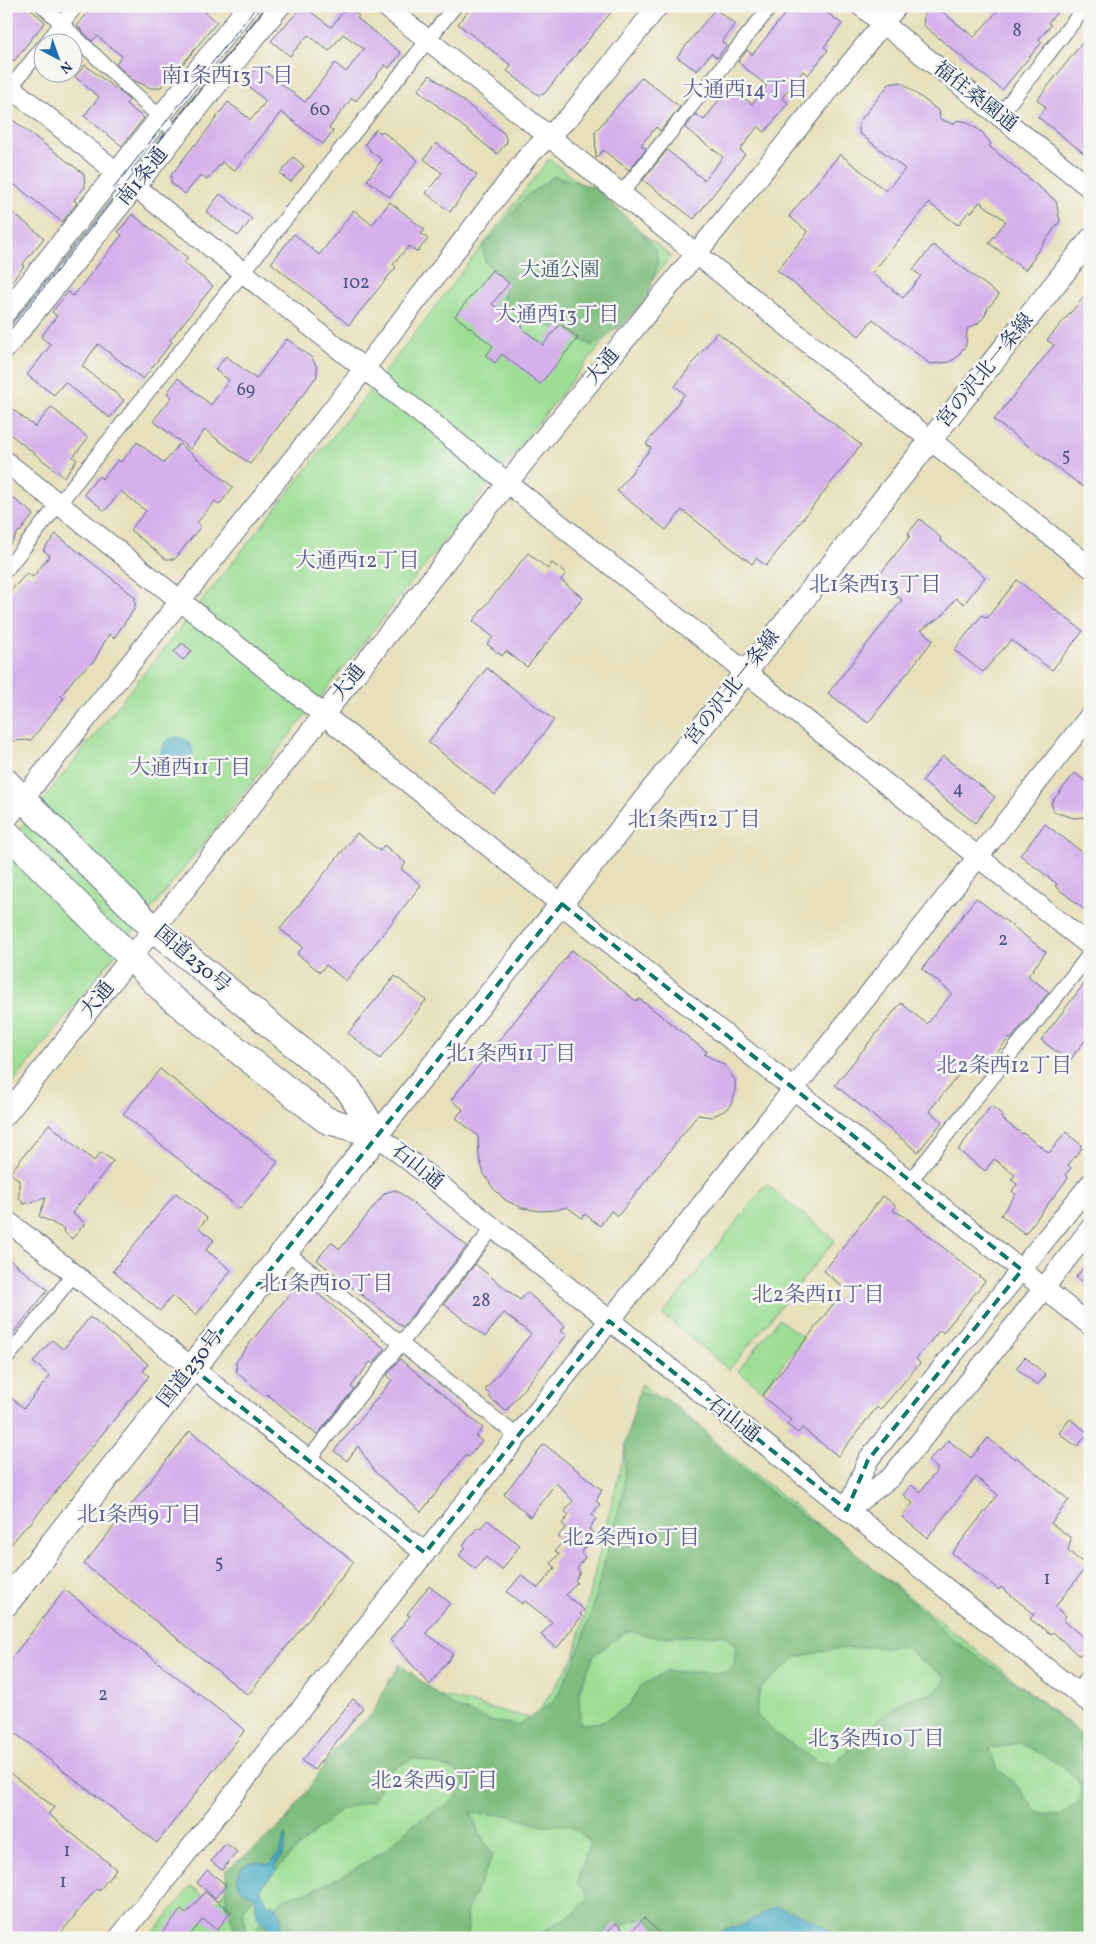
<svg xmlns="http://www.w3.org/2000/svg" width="1096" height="1944" viewBox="0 0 1096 1944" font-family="Vollkorn,'Noto Serif JP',serif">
  <rect width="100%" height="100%" fill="#f6f6f2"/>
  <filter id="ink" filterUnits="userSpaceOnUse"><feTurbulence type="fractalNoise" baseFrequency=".02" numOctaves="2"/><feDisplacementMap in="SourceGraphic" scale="10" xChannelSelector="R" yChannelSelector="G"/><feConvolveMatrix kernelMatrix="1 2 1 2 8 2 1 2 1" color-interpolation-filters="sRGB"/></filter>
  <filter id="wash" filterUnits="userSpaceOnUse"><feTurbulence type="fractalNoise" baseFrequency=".0096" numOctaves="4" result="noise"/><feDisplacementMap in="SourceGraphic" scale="20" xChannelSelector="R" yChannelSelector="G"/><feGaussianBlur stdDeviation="1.12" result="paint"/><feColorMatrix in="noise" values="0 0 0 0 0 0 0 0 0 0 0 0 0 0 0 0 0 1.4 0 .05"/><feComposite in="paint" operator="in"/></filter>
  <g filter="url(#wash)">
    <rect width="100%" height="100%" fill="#e7e0ba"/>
    <g fill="#9dde95" stroke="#5c867a">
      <polygon points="549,159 671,256 6,1092 6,846 398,355"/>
      <polygon points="766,1184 835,1240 729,1370 663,1315"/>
      <polygon points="779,1319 804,1338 763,1390 738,1371"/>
      <polygon points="641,1384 1090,1740 1090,1938 149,1938 191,1886 214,1904 375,1716 414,1689 534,1719 574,1657"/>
    </g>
    <g fill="#7ebd7e" stroke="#4c766e" fill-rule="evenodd">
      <polygon points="554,176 594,187 642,232 656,251 658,262 648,296 626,322 592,346 571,334 548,326 523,321 503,303 504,280 485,262 483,247 526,196"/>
      <path d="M639,1393L666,1399L701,1427L731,1460L797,1512L840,1539L925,1613L956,1642L1021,1686L1090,1743V1938H657L658,1929L648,1920H634L603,1935L592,1938H533L574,1913L589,1899L585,1889L577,1884L590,1841L569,1825H538L511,1816L471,1812L478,1831L493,1855L466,1913L469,1935L476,1938H258L257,1928L265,1915L286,1898L312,1890L341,1877L387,1849L412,1825L454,1800L464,1784L456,1770L413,1758L389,1771L373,1801L341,1809L287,1858L243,1909L247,1932L246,1938H234L236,1931L226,1906V1870L258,1846L286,1821L339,1744L372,1714L389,1681L400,1664L454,1707L494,1722L519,1725L554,1701L575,1660L591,1613L624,1489L625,1444ZM627,1631L655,1637L723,1635L736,1645L734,1665L727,1673L666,1671L641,1686L629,1705L603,1722L580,1724L579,1692L594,1655ZM872,1647H906L923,1662L945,1676V1682C930,1700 922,1692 904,1701C877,1716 856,1741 835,1763L819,1762L777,1735L756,1714L760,1688L797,1657L835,1649ZM1020,1743C1034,1751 1095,1777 1079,1800C1074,1806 1066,1811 1061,1816L1036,1812L1019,1788L997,1768L989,1749Z"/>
    </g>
    <g fill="#46aac5" stroke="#306c92">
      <circle cx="177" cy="753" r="16"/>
      <path d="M286,1834C287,1848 283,1856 274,1867L277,1871L265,1881L261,1890L268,1904L277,1907L281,1917V1938H273L270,1928L257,1917L255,1897L242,1890L237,1883C239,1861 251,1860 270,1864L279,1854Z"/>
      <path d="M775,1907C798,1912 821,1921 838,1938H701L747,1923Z"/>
    </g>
    <g id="blocks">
      <g fill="#d4b1eb">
        <polygon points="6,6 27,6 45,22 14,61 6,55"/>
        <polygon points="93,6 198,6 217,22 178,70 164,85 158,88 151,88 133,80 116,64 122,56 97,36 92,41 77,26"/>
        <polygon points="303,6 331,27 347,7 359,16 357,18 401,53 389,68 385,65 356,101 352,98 329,128 333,131 323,144 281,112 234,171 222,162 207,180 201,175 185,194 171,183 171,175 195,144 196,145 228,102 251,120 266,101 244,83 258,66 305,102 335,63 346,72 364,49 343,34 329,51 308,35 290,56 271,41"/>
        <polygon points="472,6 616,6 544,94 538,95 507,71 512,66 458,24"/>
        <polygon points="791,6 818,6 842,24 824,47 828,50 808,75 803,71 782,98 788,103 765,132 758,126 740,150 745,154 694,219 643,180 667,150 704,180 723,157 685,128 696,114 704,120 719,100 713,95 723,82 752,104 767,86 738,62 747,50 752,55"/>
        <polygon points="925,6 935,6 974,37 1002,6 1062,6 1048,23 1051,25 1039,39 1042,42 1002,90 923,25"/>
        <polygon points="715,9 735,24 722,42 727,45 717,58 711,53 697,71 677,57"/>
        <polygon points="1090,33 1090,158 1038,117 1046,107 1037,100"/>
        <polygon points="85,65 125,96 129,100 126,104 144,118 122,146 84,116 99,97 75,77"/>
        <polygon points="430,75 504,133 507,142 497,154 418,90"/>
        <polygon points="642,77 680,107 660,131 656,127 641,145 646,149 629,170 603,150 596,158 595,132"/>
        <polygon points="901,82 939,111 940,119 953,124 958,120 967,122 983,133 991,144 989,146 1056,201 1060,221 1034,256 1035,257 1025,270 989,243 1006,221 980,202 971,213 969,211 958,225 929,203 872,273 903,298 921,276 913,270 933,245 999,295 988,308 984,317 977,324 967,329 966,345 956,358 949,362 930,364 873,319 859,336 777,270 808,232 789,216 840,154 886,191 905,169 859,133 859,122 889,84"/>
        <polygon points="6,115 84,174 85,187 74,200 77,203 62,222 6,178"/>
        <polygon points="376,129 380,133 382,131 418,160 390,197 367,180 382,160 369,150 370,149 365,144"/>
        <polygon points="436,143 477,175 450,212 426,193 442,173 424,159"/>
        <polygon points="293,157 304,166 291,182 280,174"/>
        <polygon points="220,194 252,219 238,236 206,212"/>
        <polygon points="390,202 425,230 421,234 428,239 417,252 409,246 393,264 396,267 349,325 271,263 294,234 319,255 354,210 372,225"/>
        <polygon points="6,207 44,238 22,265 24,266 6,288"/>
        <polygon points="132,214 188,258 184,263 213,286 170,340 172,342 143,379 98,344 82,366 124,400 110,418 65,382 54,395 27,375 51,345 41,337 57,316 52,312 68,292 73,296 122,235 118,232"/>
        <polygon points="492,270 509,283 492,304 512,321 521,323 523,329 543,345 560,324 578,338 540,384 502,354 495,363 486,356 493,346 455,316"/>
        <polygon points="1090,290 1090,492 994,420 1054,345 1047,340"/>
        <polygon points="717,332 861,445 766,566 756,558 752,564 682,510 666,530 617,491 651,448 646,444 685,394 675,386"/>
        <polygon points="287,339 312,358 317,367 317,376 250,464 205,430 190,449 153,421 172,397 167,393 178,378 211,405 229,380 215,370 226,356 256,379"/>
        <polygon points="6,404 35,427 51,407 88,438 73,457 77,460 64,477 6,431"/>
        <polygon points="137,442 164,463 179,444 233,487 219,505 215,501 197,523 201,526 175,559 166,559 130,530 146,511 121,491 105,511 84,494 99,476 102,479 118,460 121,462"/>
        <polygon points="6,493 34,514 20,532 19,531 6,551"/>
        <polygon points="920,519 941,538 940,540 985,577 964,604 956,598 943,615 921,630 933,640 868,723 828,693 902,600 876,579 910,536 908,533"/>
        <polygon points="56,534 135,597 135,608 114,638 109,634 94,661 75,677 61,696 64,698 31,740 11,741 6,737 6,596 27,573 33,577 50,555 43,550"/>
        <polygon points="528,553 548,569 552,563 566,573 561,580 583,598 527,667 506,651 502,656 487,644 493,637 473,621"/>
        <polygon points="1017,580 1083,631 1052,670 1011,640 983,672 954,650 982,615 987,618"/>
        <polygon points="182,643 192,651 183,660 174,652"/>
        <polygon points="487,668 554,720 495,795 428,742"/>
        <polygon points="943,756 995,797 975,823 922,781"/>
        <polygon points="1075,773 1090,785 1090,814 1084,817 1074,818 1054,812 1051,803"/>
        <polygon points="1045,824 1090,858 1090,914 1055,886 1057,884 1020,855"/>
        <polygon points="357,833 380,851 384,845 406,863 401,869 421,885 346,981 326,965 320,972 297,954 303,947 280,929"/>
        <polygon points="976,898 1046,952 1028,976 1049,992 1011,1039 1009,1038 983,1070 970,1061 929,1111 942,1122 918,1152 835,1085 901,1003 927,1024 952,993 922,969"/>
        <polygon points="572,950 636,1001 640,999 707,1052 704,1054 724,1065 735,1080 735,1094 730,1106 722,1112 711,1117 698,1115 618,1216 611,1211 600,1226 585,1214 582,1218 567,1207 556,1210 540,1211 522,1208 505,1200 493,1188 484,1174 479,1157 478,1136 456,1118 463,1109 451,1100"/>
        <polygon points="395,976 426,1000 380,1059 348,1033"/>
        <polygon points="1090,976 1090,1034 1069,1061 1041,1040"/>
        <polygon points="160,1069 278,1162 240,1209 123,1114"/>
        <polygon points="991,1106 1003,1115 1001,1118 1022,1134 1023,1133 1049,1153 1066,1132 1081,1145 1080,1146 1082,1148 1068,1165 1071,1168 1065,1175 1068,1178 1025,1234 1001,1215 1016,1194 1012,1191 1017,1184 1011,1180 1015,1175 994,1159 985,1171 958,1150"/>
        <polygon points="49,1124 94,1161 101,1152 113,1161 72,1213 85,1223 72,1239 63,1231 64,1229 39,1216 46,1198 24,1204 19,1198 19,1180 10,1173"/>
        <polygon points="395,1190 399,1192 467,1246 403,1327 317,1260 331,1242 340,1249 385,1193"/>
        <polygon points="176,1193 207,1218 199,1228 214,1240 206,1250 231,1270 196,1315 172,1296 160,1311 113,1271"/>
        <polygon points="883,1196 896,1206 893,1211 904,1216 985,1281 943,1333 940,1330 916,1359 920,1363 880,1410 877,1407 838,1456 802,1428 798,1433 787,1425 791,1420 762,1396 845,1289 824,1271"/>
        <polygon points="6,1257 48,1290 6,1342"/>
        <polygon points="1090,1259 1090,1288 1076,1277"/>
        <polygon points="475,1264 520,1300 527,1292 565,1326 561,1331 567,1335 506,1411 489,1397 491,1395 485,1390 531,1334 504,1313 485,1337 444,1304"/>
        <polygon points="301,1280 385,1349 373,1364 370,1362 351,1387 354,1389 317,1435 267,1394 265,1396 237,1373 236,1362 250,1343"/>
        <polygon points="90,1317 148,1364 143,1371 149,1376 29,1525 28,1524 6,1550 6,1394 24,1408 50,1376 33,1362 52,1340 63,1349"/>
        <polygon points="1025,1357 1046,1375 1037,1385 1016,1368"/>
        <polygon points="400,1359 483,1428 476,1437 482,1441 468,1457 466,1455 421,1512 376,1473 358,1446 347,1461 334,1451 392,1380 387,1375"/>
        <polygon points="1070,1419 1088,1433 1077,1447 1059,1433"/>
        <polygon points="190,1431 354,1562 248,1695 84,1564"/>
        <polygon points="988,1438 1015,1459 1016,1457 1069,1500 1051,1523 1071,1538 1068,1551 1087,1566 1055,1607 1066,1616 1063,1620 1090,1643 1090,1654 1078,1655 1053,1632 1051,1634 1030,1619 1034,1614 1001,1587 999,1590 952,1553 998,1495 976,1477 927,1538 902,1517 913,1503 903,1495 911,1485 920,1492 938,1469 928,1461 937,1451 939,1452 948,1440 971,1458"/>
        <polygon points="544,1444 602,1490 596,1501 600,1504 592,1515 596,1518 589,1529 593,1532 585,1541 588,1544 581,1553 585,1557 577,1569 580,1572 575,1580 577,1582 566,1595 584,1610 580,1614 582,1616 557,1648 541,1635 552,1622 525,1601 522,1604 507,1592 521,1575 538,1588 555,1568 551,1563 559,1554 555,1551 563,1541 558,1537 566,1527 562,1524 569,1515 565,1511 573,1501 556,1483 530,1517 504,1494"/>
        <polygon points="487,1520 520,1545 502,1570 486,1557 475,1569 459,1555 465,1547 463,1545 478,1527 480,1528"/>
        <polygon points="429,1586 450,1603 426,1633 453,1654 430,1685 390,1640 410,1616 407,1614"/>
        <polygon points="65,1590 245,1730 157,1843 6,1726 6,1665"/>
        <polygon points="353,1699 363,1708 314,1770 302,1761"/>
        <polygon points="6,1770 54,1807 48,1814 116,1869 99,1891 96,1889 57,1938 6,1938"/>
        <polygon points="226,1843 237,1852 222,1870 211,1861"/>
        <polygon points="207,1870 226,1885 215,1898 197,1883"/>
        <polygon points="205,1892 231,1912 217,1930 203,1919 188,1938 158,1938 181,1910 186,1914"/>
        <polygon points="644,1918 665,1938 601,1938 616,1923 628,1935"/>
      </g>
    </g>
  </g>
  <g filter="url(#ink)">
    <use href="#blocks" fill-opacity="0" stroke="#626d7e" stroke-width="1"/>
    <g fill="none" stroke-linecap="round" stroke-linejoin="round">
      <defs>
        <g id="street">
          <polyline points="43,6 177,134"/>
          <polyline points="47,42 76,6"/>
          <polyline points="6,93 42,48"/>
          <polyline points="999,116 1086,6"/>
          <polyline points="621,194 771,6"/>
          <polyline points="6,570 455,6"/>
          <polyline points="910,1181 1090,954"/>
          <polyline points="285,1251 517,1436"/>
          <polyline points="6,1359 74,1274"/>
          <polyline points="308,1460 493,1228"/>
          <polyline points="1076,1692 1090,1675"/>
        </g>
        <g id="secondary">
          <polyline points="385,6 1090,567"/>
          <polyline points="861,6 1090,188"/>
          <polyline points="6,84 1090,946"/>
          <polyline points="6,312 248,6"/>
          <polyline points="6,348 280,6"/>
          <polyline points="6,462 1090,1325"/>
          <polyline points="6,820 347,391 528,156 570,116 658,6"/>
          <polyline points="6,1115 525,461 696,254 897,6"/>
          <polyline points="377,1135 1090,1703"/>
          <polyline points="6,1220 425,1553"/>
          <polyline points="849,1509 891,1477 1019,1320 1090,1229"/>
          <polyline points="847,1510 868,1460 1090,1184"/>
          <polyline points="119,1938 1090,716"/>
        </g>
        <polyline id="primary" points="377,1135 1090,240"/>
        <g id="highway">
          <polyline points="6,782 154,929 349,1090 377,1135"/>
          <polyline points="6,832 170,997 326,1120 377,1135"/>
          <polyline points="6,1603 377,1135"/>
        </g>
      </defs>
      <use href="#street" stroke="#626d7e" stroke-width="16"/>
      <use href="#secondary" stroke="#626d7e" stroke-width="22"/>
      <use href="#primary" stroke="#626d7e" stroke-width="24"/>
      <use href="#highway" stroke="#626d7e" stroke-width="28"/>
      <use href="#street" stroke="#fff" stroke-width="14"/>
      <use href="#secondary" stroke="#fff" stroke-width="20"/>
      <use href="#primary" stroke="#fff" stroke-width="22"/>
      <use href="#highway" stroke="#fff" stroke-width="26"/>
      <g stroke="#1b2f5e" stroke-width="1">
        <polyline points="113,189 257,6"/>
        <polyline points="6,335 267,6"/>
      </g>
    </g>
  </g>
  <path fill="none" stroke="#0f766e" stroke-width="4" stroke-dasharray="10 6" stroke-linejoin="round" d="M562,904L1022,1270L868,1460L847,1510L609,1321L425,1553L192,1368Z"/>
  <g text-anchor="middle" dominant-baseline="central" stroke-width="5" stroke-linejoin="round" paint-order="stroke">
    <g font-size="18" fill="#495081">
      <text x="1017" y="31">8</text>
      <text x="320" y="110">60</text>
      <text x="356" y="283">102</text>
      <text x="246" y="390">69</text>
      <text x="1066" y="456">5</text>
      <text x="958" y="789">4</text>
      <text x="1003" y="940">2</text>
      <text x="481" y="1301">28</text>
      <text x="219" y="1563">5</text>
      <text x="1047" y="1579">1</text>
      <text x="103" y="1695">2</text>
      <text x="67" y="1851">1</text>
      <text x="63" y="1882">1</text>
    </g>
    <g font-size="20" fill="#1b2f5e" stroke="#f6f6f2">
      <text transform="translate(975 97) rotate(38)">福住桑園通</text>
      <text transform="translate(143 177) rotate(-51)">南1条通</text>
      <text transform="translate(603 367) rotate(-50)">大通</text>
      <text transform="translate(986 371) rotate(-51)">宮の沢北一条線</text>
      <text transform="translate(349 683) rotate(-52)">大通</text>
      <text transform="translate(733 688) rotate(-52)">宮の沢北一条線</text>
      <text transform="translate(192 960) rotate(40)">国道230号</text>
      <text transform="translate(98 1000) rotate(-51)">大通</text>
      <text transform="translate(417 1167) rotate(39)">石山通</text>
      <text transform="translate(191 1369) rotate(-52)">国道230号</text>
      <text transform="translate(733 1420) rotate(38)">石山通</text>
    </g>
    <g font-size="20" fill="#3c5b6c" stroke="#f6f6f2">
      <text x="560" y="271">大通公園</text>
    </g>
    <g font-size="21" fill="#5c5c8f" stroke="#f6f6f2">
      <text x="227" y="76">南1条西13丁目</text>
      <text x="745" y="90">大通西14丁目</text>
      <text x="557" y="315">大通西13丁目</text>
      <text x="357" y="561">大通西12丁目</text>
      <text x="875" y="585">北1条西13丁目</text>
      <text x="190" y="768">大通西11丁目</text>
      <text x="694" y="820">北1条西12丁目</text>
      <text x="511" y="1054">北1条西11丁目</text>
      <text x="1004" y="1066">北2条西12丁目</text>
      <text x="326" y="1284">北1条西10丁目</text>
      <text x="818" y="1295">北2条西11丁目</text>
      <text x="139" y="1515">北1条西9丁目</text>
      <text x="631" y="1538">北2条西10丁目</text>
      <text x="876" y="1739">北3条西10丁目</text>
      <text x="434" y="1781">北2条西9丁目</text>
    </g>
  </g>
  <rect width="1096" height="1944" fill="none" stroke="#f6f6f2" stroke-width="25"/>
  <g transform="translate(58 58) rotate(139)"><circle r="24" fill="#f6f6f2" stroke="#9ea6b7"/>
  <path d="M0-4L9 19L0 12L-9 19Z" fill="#1f6fb2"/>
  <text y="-8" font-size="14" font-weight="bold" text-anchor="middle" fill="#1b2f5e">N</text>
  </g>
</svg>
